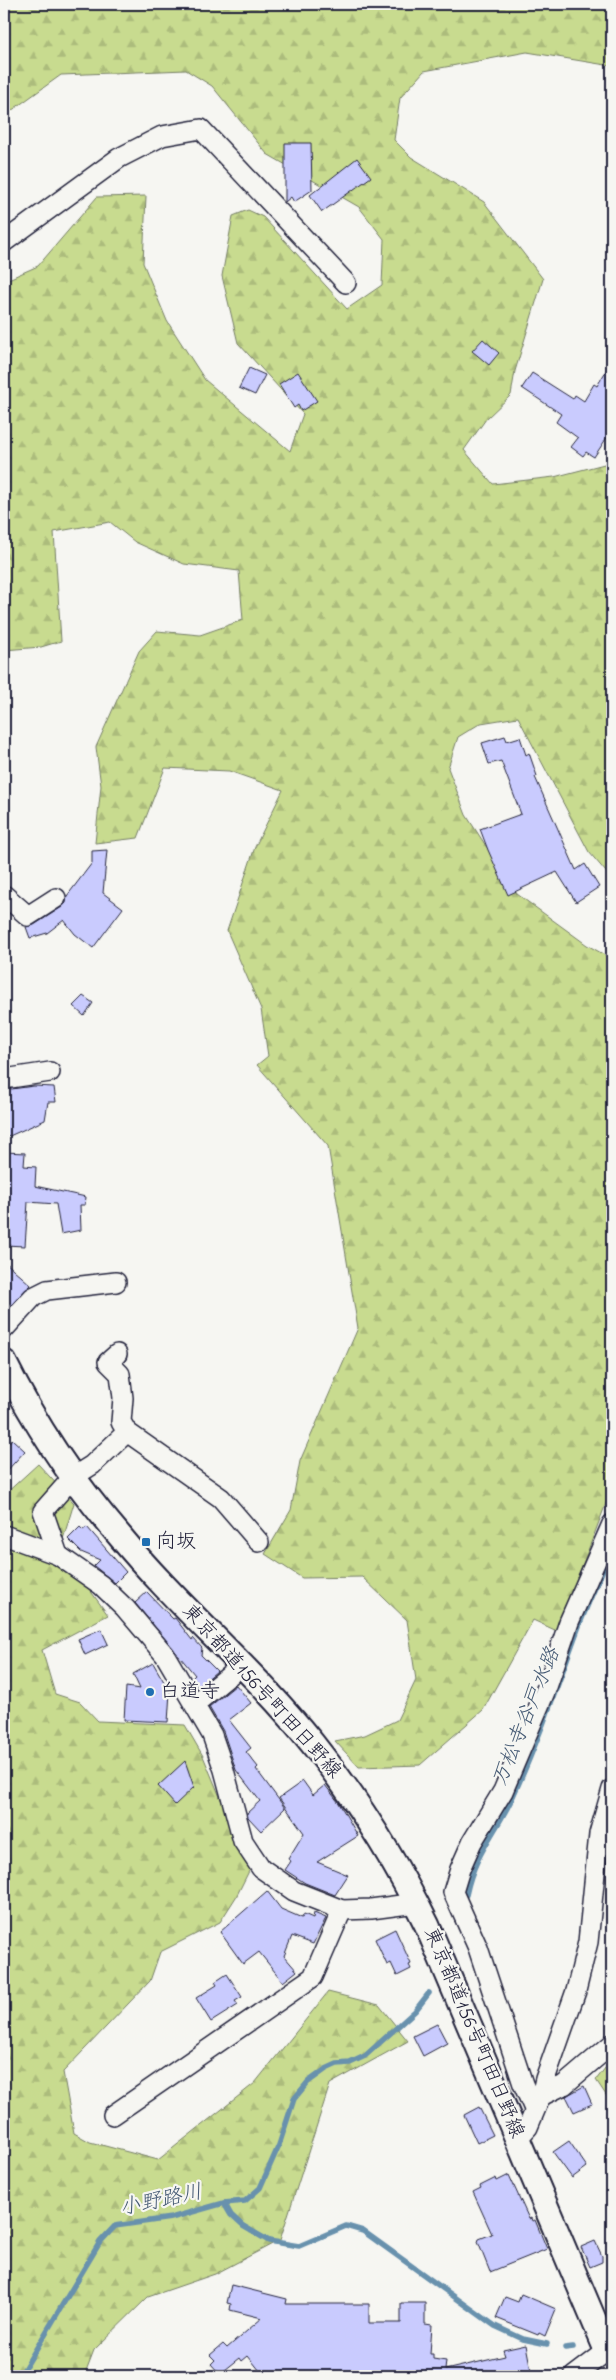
<svg xmlns="http://www.w3.org/2000/svg" width="616" height="2380" viewBox="0 0 616 2380" font-family="'Indie Flower','Klee One',sans-serif">
  <defs>
    <pattern id="forest-firs" width="22" height="20" patternUnits="userSpaceOnUse" patternTransform="scale(1.25)"><rect width="22" height="20" fill="#c8db8f"/><path d="M5 1l3.5 6h-7zM16 11l3.5 6h-7z" fill="#acbc7c"/></pattern>
  </defs>
  <rect width="100%" height="100%" fill="#f6f6f2"/>
  <filter id="ink" filterUnits="userSpaceOnUse"><feTurbulence type="fractalNoise" baseFrequency=".02" numOctaves="2"/><feDisplacementMap in="SourceGraphic" scale="10" xChannelSelector="R" yChannelSelector="G"/><feConvolveMatrix kernelMatrix="1 2 1 2 8 2 1 2 1" color-interpolation-filters="sRGB"/></filter>
  <g filter="url(#ink)">
    <g fill="url(#forest-firs)" stroke="#757e65">
      <polygon points="4,4 612,4 612,66 527,52 424,71 400,98 394,140 411,157 484,202 543,279 515,371 511,395 486,419 464,450 493,484 554,477 612,462 612,879 589,852 518,717 481,723 458,737 448,768 466,815 517,894 587,945 612,959 612,1488 557,1631 533,1620 483,1710 420,1765 359,1767 335,1741 365,1735 397,1720 416,1680 407,1620 362,1577 302,1578 265,1554 291,1510 300,1461 358,1328 328,1146 257,1065 268,1056 261,1009 227,931 255,847 283,790 229,771 165,768 138,838 95,843 101,786 96,747 139,651 157,631 200,635 243,620 239,571 184,564 135,542 110,522 54,532 61,641 41,647 4,650 4,281 38,266 97,197 146,196 143,263 167,321 205,380 290,451 303,414 238,343 222,276 233,216 248,210 263,217 347,309 382,285 384,239 359,207 267,154 212,86 186,70 61,75 4,116"/>
      <polygon points="38,1464 74,1503 60,1549 108,1615 42,1650 55,1694 80,1702 98,1721 185,1725 203,1756 250,1869 236,1897 220,1922 160,1952 150,1981 63,2072 74,2133 90,2142 158,2160 255,2083 328,1992 379,2005 408,2041 330,2084 280,2240 215,2274 148,2297 94,2350 84,2376 4,2376 4,1495"/>
      <polygon points="612,2059 612,2104 596,2080"/>
    </g>
    <g fill="none" stroke-linecap="round" stroke-linejoin="round">
      <g stroke="#6891ad" stroke-width="5.5">
        <path d="M466,1895C475,1852 496,1833 513,1796C539,1740 558,1683 579,1626C589,1600 601,1575 612,1549"/>
        <polyline points="224,2203 245,2201 260,2188 279,2145 294,2099 308,2082 326,2069 337,2064 350,2063 365,2056 415,2011 429,1993"/>
        <polyline points="565,2348 573,2347"/>
        <polyline points="20,2376 100,2242 115,2226 171,2218 224,2203 231,2215 243,2226 269,2241 299,2246 346,2226 363,2231 495,2326 523,2339 547,2344"/>
      </g>
    </g>
    <g fill="#c9cbfe" stroke="#22223b">
      <polygon points="285,143 311,143 312,190 294,202 291,197 285,202"/>
      <polygon points="357,158 371,177 322,212 310,195"/>
      <polygon points="483,339 499,353 489,365 472,351"/>
      <polygon points="612,361 612,430 594,457 586,452 583,456 571,447 578,438 556,422 561,414 522,388 532,373 573,399 575,395 584,401 594,384 597,386"/>
      <polygon points="249,368 265,375 255,395 239,388"/>
      <polygon points="298,372 317,401 301,411 298,405 294,408 279,384"/>
      <polygon points="505,736 507,741 520,737 526,755 529,753 537,776 535,777 576,870 585,864 599,887 576,902 557,872 508,895 488,850 480,829 521,814 501,761 489,764 482,743"/>
      <polygon points="107,850 103,893 123,908 93,948 75,934 64,920 47,933 30,938 26,927 34,925 62,907 66,903 67,896 92,863 92,851"/>
      <polygon points="83,996 93,1003 84,1016 73,1006"/>
      <polygon points="34,1086 54,1087 56,1102 48,1102 45,1120 5,1138 4,1090"/>
      <polygon points="5,1152 25,1153 24,1166 36,1167 35,1186 86,1197 85,1205 80,1205 81,1230 61,1234 56,1204 28,1202 25,1246 4,1245"/>
      <polygon points="4,1261 31,1285 4,1312"/>
      <polygon points="12,1439 25,1451 4,1474 4,1448"/>
      <polygon points="80,1527 83,1530 87,1527 126,1572 115,1583 94,1566 100,1560 81,1552 68,1539"/>
      <polygon points="147,1592 173,1619 175,1618 192,1640 193,1638 202,1648 201,1655 217,1671 198,1687 192,1678 195,1675 135,1603"/>
      <polygon points="101,1629 108,1644 85,1655 78,1639"/>
      <polygon points="153,1663 170,1692 168,1722 124,1720 126,1687 140,1689 133,1674"/>
      <polygon points="236,1685 251,1703 229,1720 251,1748 246,1752 258,1767 256,1769 285,1808 261,1831 248,1817 247,1813 260,1801 236,1770 223,1731 209,1707"/>
      <polygon points="185,1761 194,1787 175,1805 158,1786"/>
      <polygon points="303,1781 313,1795 325,1785 339,1803 358,1836 317,1862 348,1875 335,1895 305,1883 285,1870 291,1861 288,1859 304,1833 279,1798"/>
      <polygon points="267,1891 281,1909 302,1918 304,1914 313,1918 314,1913 326,1918 313,1944 292,1936 284,1956 297,1971 283,1982 259,1952 243,1964 220,1932"/>
      <polygon points="395,1929 411,1964 409,1965 411,1969 397,1976 391,1963 387,1965 375,1939"/>
      <polygon points="227,1974 242,1997 235,2001 238,2005 211,2022 196,1998 217,1985 215,1982"/>
      <polygon points="437,2024 447,2043 423,2056 413,2036"/>
      <polygon points="584,2086 592,2104 574,2112 566,2096"/>
      <polygon points="479,2107 493,2135 477,2143 464,2115"/>
      <polygon points="569,2141 587,2167 572,2178 553,2152"/>
      <polygon points="509,2175 529,2219 531,2218 532,2221 535,2220 547,2249 490,2272 478,2242 479,2239 492,2234 473,2192 481,2188 480,2186 496,2178 497,2181"/>
      <polygon points="595,2241 602,2256 602,2262 590,2267 581,2247"/>
      <polygon points="231,2285 287,2299 286,2304 369,2304 369,2323 401,2323 401,2303 425,2303 425,2324 432,2325 430,2354 433,2354 433,2359 446,2361 445,2370 505,2356 503,2350 526,2345 532,2376 393,2376 343,2371 340,2376 264,2376 248,2356 242,2361 240,2358 220,2374 211,2364 215,2360 210,2355 223,2344 227,2348 262,2318 230,2310 231,2304 227,2303"/>
      <polygon points="521,2294 556,2309 545,2336 539,2333 538,2335 496,2318 505,2297 518,2302"/>
    </g>
    <g fill="none" stroke-linecap="round" stroke-linejoin="round">
      <defs>
        <g id="minor">
          <polyline points="4,242 119,158 162,136 201,129 346,283"/>
          <polyline points="4,895 28,916 56,898"/>
          <polyline points="4,1079 50,1072"/>
          <polyline points="4,1329 33,1297 47,1290 116,1282"/>
          <polyline points="117,1354 108,1362 120,1374 123,1398 121,1422 127,1432 221,1498 259,1542"/>
          <polyline points="4,1535 58,1555 101,1585 125,1608 165,1655 212,1735 224,1770 243,1841 261,1868 294,1891 342,1910 371,1909 416,1903"/>
          <polyline points="58,1555 43,1511 73,1477 92,1465 127,1432"/>
          <polyline points="195,1704 241,1666"/>
          <polyline points="541,2096 564,2085 612,2044"/>
          <polyline points="534,2109 523,2084 478,1948 453,1892 460,1869 472,1842 503,1791 547,1687 569,1622 612,1524"/>
          <polyline points="113,2115 313,1977 342,1910"/>
          <polyline points="518,2138 528,2127 541,2096 545,2079 576,1991 588,1942 599,1834 612,1789"/>
          <polyline points="574,2376 607,2351"/>
        </g>
        <path id="major" d="M4,1362C35,1425 73,1482 119,1535C179,1608 253,1669 312,1743C357,1799 395,1860 427,1925L607,2351L612,2348"/>
      </defs>
      <use href="#minor" stroke="#22223b" stroke-width="22"/>
      <use href="#major" stroke="#22223b" stroke-width="28"/>
      <use href="#minor" stroke="#f6f6f2" stroke-width="19"/>
      <use href="#major" stroke="#f6f6f2" stroke-width="24"/>
    </g>
  </g>
  <g fill="#1f6fb2" stroke="#f6f6f2" stroke-width="2">
    <rect x="141" y="1537" width="10" height="10" rx="2.5"/>
    <circle cx="150" cy="1692" r="5"/>
  </g>
  <g text-anchor="middle" dominant-baseline="central" stroke-width="4.5" stroke-linejoin="round" paint-order="stroke">
    <g font-size="20" fill="#22223b" stroke="#f6f6f2" text-anchor="start">
      <text x="156" y="1542">向坂</text>
      <text x="160" y="1692">白道寺</text>
    </g>
    <g font-size="20" fill="#22223b" stroke="#f6f6f2">
      <text transform="translate(261 1692) rotate(48)">東京都道156号町田日野線</text>
      <text transform="translate(473 2033) rotate(67)">東京都道156号町田日野線</text>
    </g>
    <g font-size="21" font-style="italic" fill="#455a74" stroke="#f6f6f2">
      <text transform="translate(527 1717) rotate(-68)">万松寺谷戸水路</text>
      <text transform="translate(161 2201) rotate(-12)">小野路川</text>
    </g>
  </g>
  <rect width="616" height="2380" fill="none" stroke="#f6f6f2" stroke-width="20"/>
  <rect x="10" y="10" width="596" height="2360" fill="none" stroke="#22223b" stroke-width="2" filter="url(#ink)"/>
</svg>
